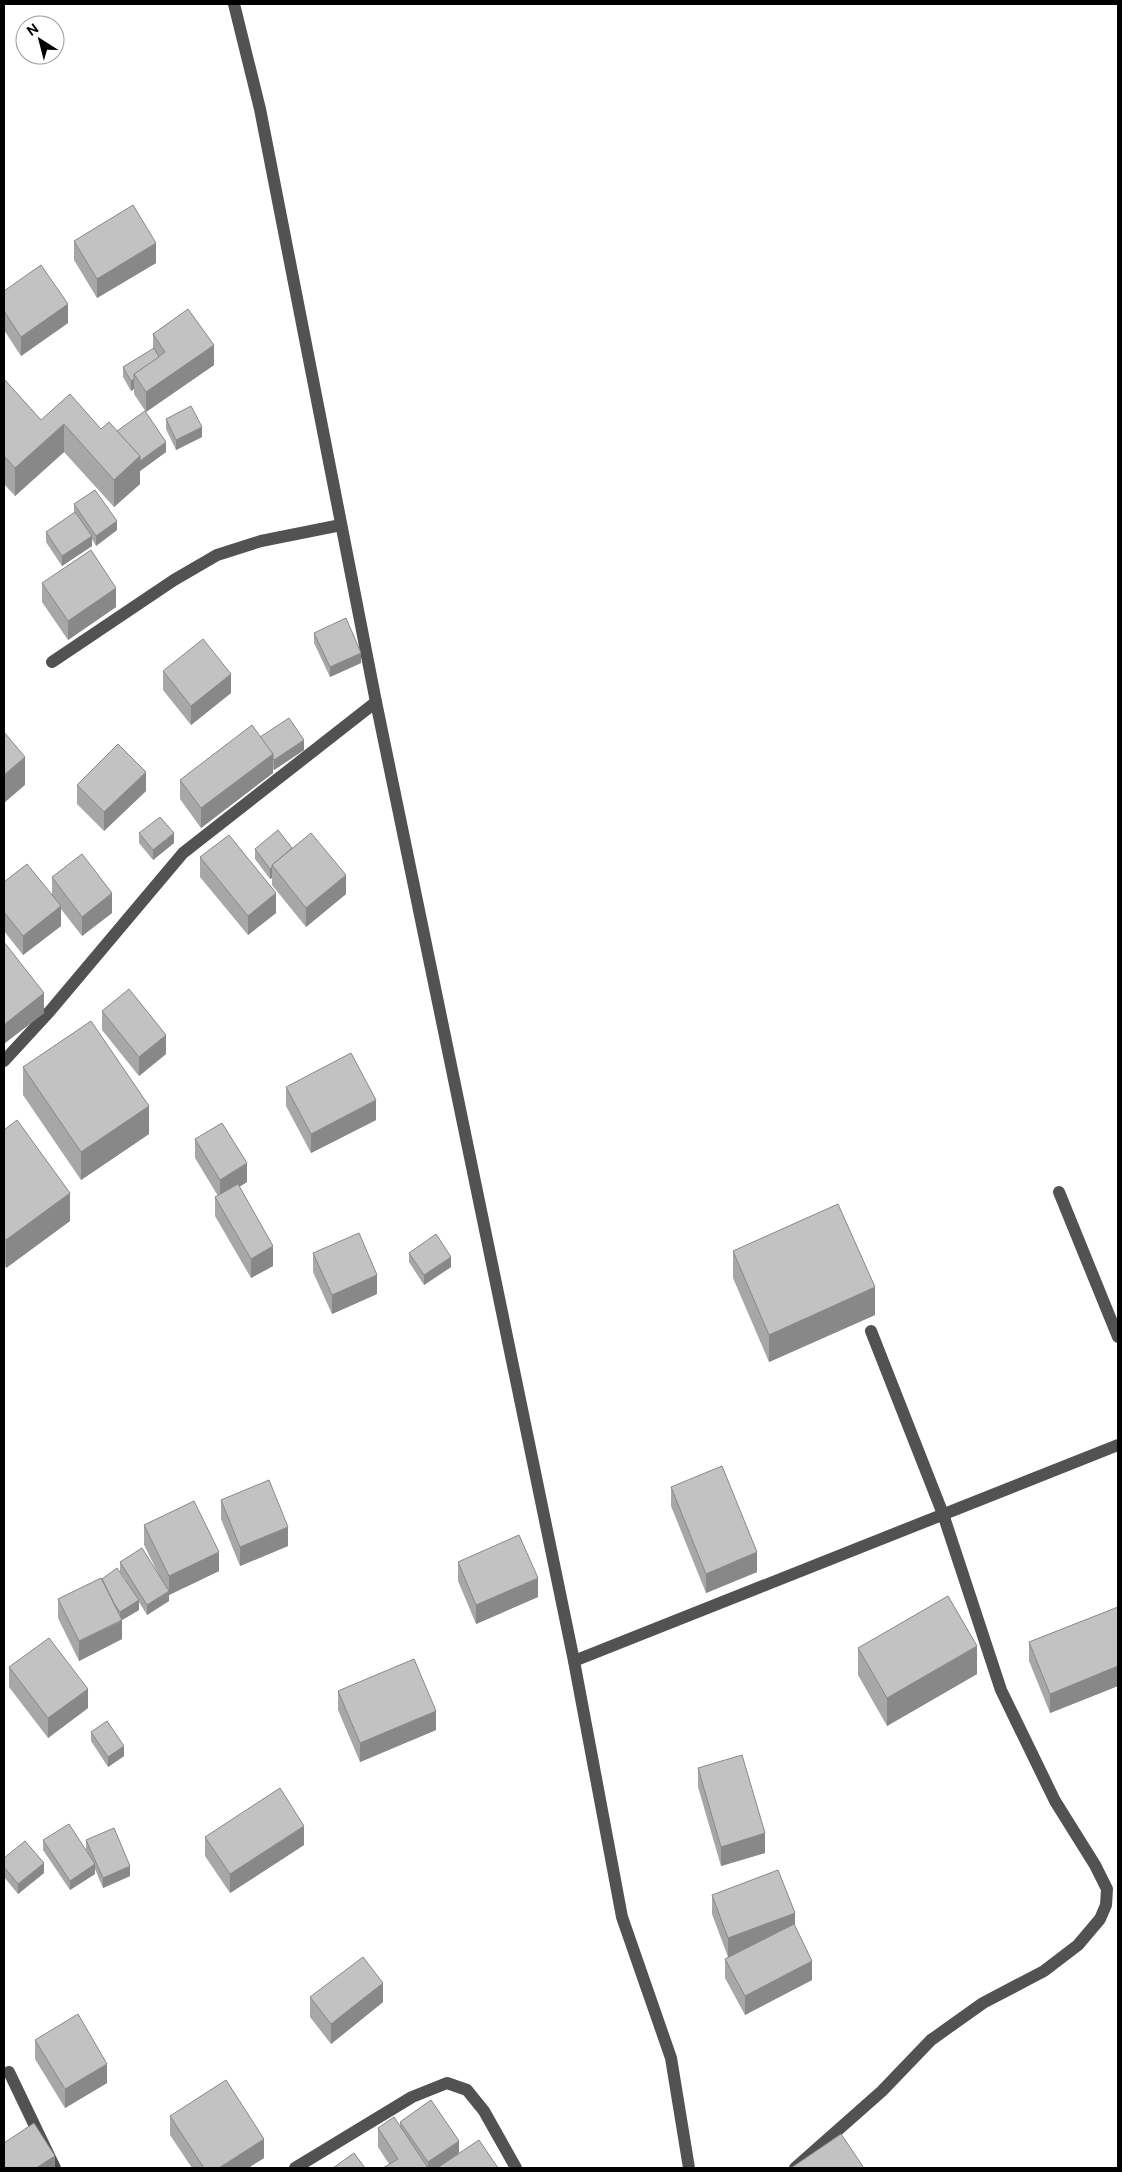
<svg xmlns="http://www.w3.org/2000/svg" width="1122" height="2172" viewBox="0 0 1122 2172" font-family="'DM Sans',sans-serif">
  <rect width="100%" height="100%" fill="#fff"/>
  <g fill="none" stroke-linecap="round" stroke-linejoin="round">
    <g stroke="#525252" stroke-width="12">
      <polyline points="234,4 260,109 376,702 574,1661 622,1917 671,2058 689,2168"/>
      <polyline points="52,662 174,580 217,555 261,541 341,525"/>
      <polyline points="4,1061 50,1011 183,853 376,702"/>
      <polyline points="1059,1192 1118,1337"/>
      <polyline points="574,1661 1118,1445"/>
      <polyline points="9,2072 55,2168"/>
      <polyline points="295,2168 412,2097 447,2083 467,2090 484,2111 516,2168"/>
      <polyline points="795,2168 882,2091 931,2040 983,2003 1044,1971 1078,1945 1100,1919 1106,1905 1107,1889 1095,1865 1055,1801 1001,1690 943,1514 871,1331"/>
    </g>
  </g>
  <g fill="#a7a7a7">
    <polygon points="74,241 156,263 97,298 74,260"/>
    <polygon points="4,291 68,323 21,356 4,330"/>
    <polygon points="153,334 214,365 146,412 134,394 134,389 131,391 123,377 123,367 153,349"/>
    <polygon points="4,379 41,420 117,431 166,452 140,471 140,484 114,507 64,452 15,496 4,484"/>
    <polygon points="166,419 202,437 176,450 166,429"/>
    <polygon points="74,504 117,530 96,546 92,539 92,546 62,566 46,542 46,532 74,513"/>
    <polygon points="42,583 116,607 68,640 42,602"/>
    <polygon points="314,633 361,663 330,677 314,643"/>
    <polygon points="163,671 231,693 191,725 163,690"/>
    <polygon points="260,737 304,750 274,770 273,769 273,773 201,828 180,799 180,780"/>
    <polygon points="77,785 146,791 104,831 77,804"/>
    <polygon points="139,833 174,843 153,860 139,843"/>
    <polygon points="292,848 346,894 306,927 272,885 272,878 270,879 255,859 255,849"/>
    <polygon points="200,857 276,913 248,935 200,877"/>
    <polygon points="52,877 112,913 82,936 61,909 61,926 23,955 4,931 4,882 52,894"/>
    <polygon points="4,942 44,1013 5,1043 4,1042"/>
    <polygon points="102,1011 166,1054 139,1076 102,1030"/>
    <polygon points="23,1067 149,1134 81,1180 23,1095"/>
    <polygon points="286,1087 376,1120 311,1153 286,1106"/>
    <polygon points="4,1130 70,1221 6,1268 4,1264"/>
    <polygon points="195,1139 247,1182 239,1187 273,1266 251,1278 215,1216 215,1197 218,1196 195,1158"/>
    <polygon points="733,1251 875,1315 769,1362 733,1278"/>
    <polygon points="313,1253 377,1294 332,1314 313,1272"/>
    <polygon points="409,1253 451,1267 424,1285 409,1262"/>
    <polygon points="671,1487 757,1572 706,1593 671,1506"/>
    <polygon points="221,1500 288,1546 240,1566 221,1519"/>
    <polygon points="144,1525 219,1571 169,1595 169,1601 147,1615 139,1602 139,1610 122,1620 122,1639 79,1661 58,1618 58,1599 102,1579 126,1580 120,1572 120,1562 159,1575 144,1545"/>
    <polygon points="458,1562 538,1597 476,1624 458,1581"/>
    <polygon points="1118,1607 1118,1686 1050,1713 1029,1661 1029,1642"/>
    <polygon points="858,1648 977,1674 887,1726 858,1675"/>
    <polygon points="9,1667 88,1708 48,1738 9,1687"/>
    <polygon points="338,1691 436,1730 360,1762 338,1710"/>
    <polygon points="91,1732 124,1756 108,1767 91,1741"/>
    <polygon points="698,1768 765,1853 721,1866 698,1787"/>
    <polygon points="205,1837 304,1845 230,1893 205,1856"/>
    <polygon points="43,1840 88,1852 86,1850 86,1840 130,1876 103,1888 95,1869 95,1874 70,1890 43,1850"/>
    <polygon points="4,1858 44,1873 18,1894 4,1877"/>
    <polygon points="712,1895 795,1926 812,1980 745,2015 725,1978 725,1959 728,1957 712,1914"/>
    <polygon points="310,1997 383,2002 331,2044 310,2017"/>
    <polygon points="35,2040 107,2083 65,2108 35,2059"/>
    <polygon points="170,2116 264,2158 248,2168 192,2168 170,2135"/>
    <polygon points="400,2122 459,2153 498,2168 383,2168 389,2164 378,2147 378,2128 400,2127"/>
  </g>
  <g fill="#888">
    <polygon points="156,243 156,263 97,298 97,279"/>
    <polygon points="68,304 68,323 21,356 21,337"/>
    <polygon points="214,345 214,365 146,412 146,392"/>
    <polygon points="134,379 134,389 131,391 131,381"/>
    <polygon points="64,424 64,452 15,496 15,468"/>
    <polygon points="202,427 202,437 176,450 176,440"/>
    <polygon points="166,442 166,452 140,471 140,484 114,507 114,480 140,456"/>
    <polygon points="117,521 117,530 96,546 96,536"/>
    <polygon points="92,536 92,546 62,566 62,556"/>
    <polygon points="116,588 116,607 68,640 68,621"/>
    <polygon points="361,653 361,663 330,677 330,667"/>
    <polygon points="231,674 231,693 191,725 191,706"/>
    <polygon points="304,740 304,750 274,770 274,760"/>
    <polygon points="273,754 273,773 201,828 201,808"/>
    <polygon points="25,757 25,785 4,803 4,775"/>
    <polygon points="146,772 146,791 104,831 104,812"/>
    <polygon points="174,833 174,843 153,860 153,850"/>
    <polygon points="272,868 272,878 270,879 270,869"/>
    <polygon points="346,875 346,894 306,927 306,908"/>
    <polygon points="112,893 112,913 82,936 82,917"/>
    <polygon points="276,893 276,913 248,935 248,916"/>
    <polygon points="61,906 61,926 23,955 23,936"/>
    <polygon points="44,993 44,1013 5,1043 5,1024"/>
    <polygon points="166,1035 166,1054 139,1076 139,1057"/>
    <polygon points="376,1100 376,1120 311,1153 311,1134"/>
    <polygon points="149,1106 149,1134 81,1180 81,1152"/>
    <polygon points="247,1163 247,1182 220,1199 220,1180"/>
    <polygon points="70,1193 70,1221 6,1268 6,1240"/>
    <polygon points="273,1246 273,1266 251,1278 251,1259"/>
    <polygon points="451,1257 451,1267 424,1285 424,1275"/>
    <polygon points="377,1275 377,1294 332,1314 332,1295"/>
    <polygon points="875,1287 875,1315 769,1362 769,1335"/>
    <polygon points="288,1527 288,1546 240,1566 240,1547"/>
    <polygon points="219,1552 219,1571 169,1595 169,1601 147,1615 147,1605 169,1592 169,1576"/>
    <polygon points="757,1552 757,1572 706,1593 706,1574"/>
    <polygon points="538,1578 538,1597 476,1624 476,1605"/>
    <polygon points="139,1600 139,1610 122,1620 122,1639 79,1661 79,1641 120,1622 120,1612"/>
    <polygon points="977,1646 977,1674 887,1726 887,1698"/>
    <polygon points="1118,1666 1118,1686 1050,1713 1050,1694"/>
    <polygon points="88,1689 88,1708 48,1738 48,1718"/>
    <polygon points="436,1711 436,1730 360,1762 360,1743"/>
    <polygon points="124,1746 124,1756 108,1767 108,1757"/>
    <polygon points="304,1826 304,1845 230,1893 230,1874"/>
    <polygon points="765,1833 765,1853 721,1866 721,1847"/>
    <polygon points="44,1863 44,1873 18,1894 18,1884"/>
    <polygon points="95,1864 95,1874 70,1890 70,1881"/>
    <polygon points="130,1866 130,1876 103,1888 103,1878"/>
    <polygon points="795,1913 795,1932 728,1958 728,1938"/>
    <polygon points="812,1961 812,1980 745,2015 745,1996"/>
    <polygon points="383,1983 383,2002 331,2044 331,2024"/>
    <polygon points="107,2064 107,2083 65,2108 65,2089"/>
    <polygon points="264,2139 264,2158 248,2168 219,2168"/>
    <polygon points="459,2141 459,2160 447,2168 428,2168 428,2162"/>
    <polygon points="55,2156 55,2168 36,2168"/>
  </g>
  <g fill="#c2c2c2" stroke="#888">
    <polygon points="133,205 156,243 97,279 74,241"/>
    <polygon points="41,265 68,304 21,337 4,311 4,291"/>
    <polygon points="188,309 214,345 146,392 134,374 165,352 153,334"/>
    <polygon points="154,348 159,357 134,374 134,379 131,381 123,367"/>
    <polygon points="4,379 41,420 70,394 101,429 109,422 140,456 114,480 64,424 15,468 4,456"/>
    <polygon points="191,406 202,427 176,440 166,419"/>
    <polygon points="145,411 166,442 140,461 140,456 117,431"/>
    <polygon points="95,490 117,521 96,536 74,504"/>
    <polygon points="75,512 92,536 62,556 46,532"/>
    <polygon points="91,550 116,588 68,621 42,583"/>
    <polygon points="346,618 361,653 330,667 314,633"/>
    <polygon points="203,639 231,674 191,706 163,671"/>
    <polygon points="289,718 304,740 274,760 273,759 273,754 260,737"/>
    <polygon points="252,725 273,754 201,808 180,780"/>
    <polygon points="4,732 25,757 4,775"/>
    <polygon points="118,744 146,772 104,812 77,785"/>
    <polygon points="160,817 174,833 153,850 139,833"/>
    <polygon points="278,830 292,848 272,865 272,868 270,869 255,849"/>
    <polygon points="311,833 346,875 306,908 272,865"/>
    <polygon points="229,835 276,893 248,916 200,857"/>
    <polygon points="82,854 112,893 82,917 52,877"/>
    <polygon points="27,864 61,906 23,936 4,912 4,882"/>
    <polygon points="4,942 44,993 5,1024 4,1023"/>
    <polygon points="129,989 166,1035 139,1057 102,1011"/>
    <polygon points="91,1021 149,1106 81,1152 23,1067"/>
    <polygon points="351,1053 376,1100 311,1134 286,1087"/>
    <polygon points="17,1120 70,1193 6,1240 4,1237 4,1130"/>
    <polygon points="222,1123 247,1163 220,1180 195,1139"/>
    <polygon points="238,1184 273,1246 251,1259 215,1197"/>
    <polygon points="838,1204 875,1287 769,1335 733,1251"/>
    <polygon points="359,1233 377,1275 332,1295 313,1253"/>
    <polygon points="436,1234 451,1257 424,1275 409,1253"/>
    <polygon points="722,1466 757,1552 706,1574 671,1487"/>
    <polygon points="269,1480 288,1527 240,1547 221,1500"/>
    <polygon points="194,1501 219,1552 169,1576 144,1525"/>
    <polygon points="519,1535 538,1578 476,1605 458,1562"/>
    <polygon points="142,1548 169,1591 147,1605 120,1562"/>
    <polygon points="117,1568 139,1600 120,1612 115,1605 102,1579"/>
    <polygon points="101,1578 122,1620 79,1641 58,1599"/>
    <polygon points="948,1596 977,1646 887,1698 858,1648"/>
    <polygon points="1118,1607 1118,1666 1050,1694 1029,1642"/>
    <polygon points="49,1638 88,1689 48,1718 9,1667"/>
    <polygon points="414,1659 436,1711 360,1743 338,1691"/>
    <polygon points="107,1721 124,1746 108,1757 91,1732"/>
    <polygon points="742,1755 765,1833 721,1847 698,1768"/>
    <polygon points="280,1788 304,1826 230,1874 205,1837"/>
    <polygon points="69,1824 95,1864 70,1881 43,1840"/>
    <polygon points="114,1828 130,1866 103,1878 86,1840"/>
    <polygon points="25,1841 44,1863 18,1884 4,1867 4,1858"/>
    <polygon points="778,1870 795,1913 728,1938 712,1895"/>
    <polygon points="794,1924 812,1961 745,1996 725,1959"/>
    <polygon points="363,1957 383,1983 331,2024 310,1997"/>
    <polygon points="78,2014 107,2064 65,2089 35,2040"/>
    <polygon points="226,2080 264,2139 219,2168 204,2168 170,2116"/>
    <polygon points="431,2100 459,2141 428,2162 400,2122"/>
    <polygon points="394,2117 428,2168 383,2168 398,2159 378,2128"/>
    <polygon points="34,2123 55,2156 36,2168 4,2168 4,2143"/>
    <polygon points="841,2134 864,2168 791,2168"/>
    <polygon points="479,2140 498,2168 437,2168"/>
    <polygon points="354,2153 365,2168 333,2168"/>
  </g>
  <rect width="1122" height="2172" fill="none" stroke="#000000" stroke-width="10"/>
  <g transform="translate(40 40) rotate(324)"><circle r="24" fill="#ffffff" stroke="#999999"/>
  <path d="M0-4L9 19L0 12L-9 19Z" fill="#000000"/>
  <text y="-8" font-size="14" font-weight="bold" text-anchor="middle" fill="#000000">N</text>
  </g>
</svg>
